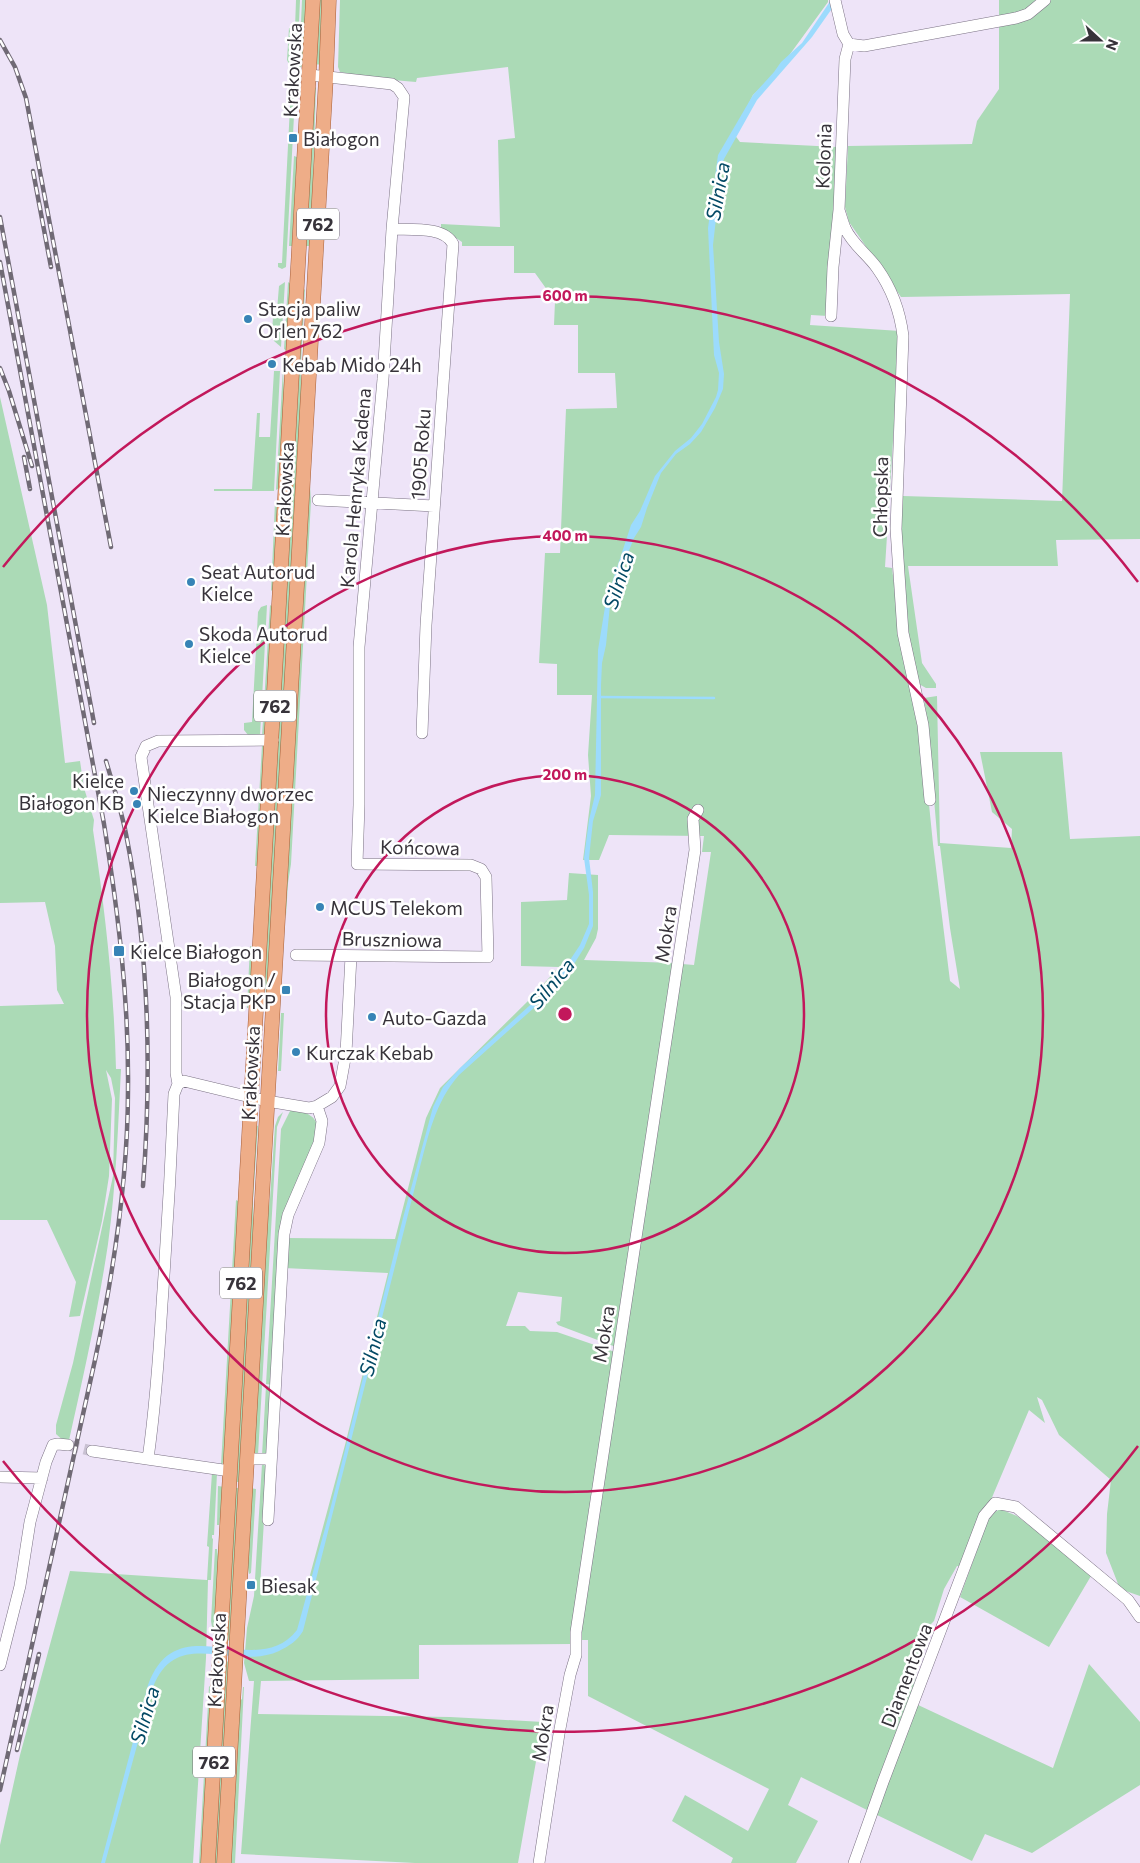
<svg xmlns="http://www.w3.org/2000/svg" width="1140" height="1863" viewBox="0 0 1140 1863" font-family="Commissioner,sans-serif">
<rect width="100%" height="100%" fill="#eee4f8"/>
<!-- green -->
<path fill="#abdab6" d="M296 0H300L297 69 290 66 287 60 289 28H295Z
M302 0H308L304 65 299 68Z
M319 0H324L320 63 318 65 316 63Z
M340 0H828V2L777 72 753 95 734 134 740 142 837 147 828 316 811 315 810 325 900 331 885 567 892 568 900 629 921 725 933 844 950 981 960 989 950 928 940 846H938L928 728 924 698 937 696 940 843 1011 848 1012 829 992 812 980 752H1062L1070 839 1140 836V1596L1120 1589 1106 1553 1107 1514 1111 1480 1059 1435 1042 1400 1037 1397 1045 1423 1029 1410 963 1566H957L944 1589 934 1621 925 1630 911 1700 869 1811 801 1777 788 1805 818 1821 796 1863H731L733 1858 672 1821 685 1795 748 1831 769 1789 588 1696V1640H578L682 964 694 965 711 852H702L704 836 609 835 599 860H583L591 796 588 755 592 695H557V664L539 663 545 553H560L566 409 617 408 615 373H578V325H554L555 301 535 273H514V246H462V242L441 228V224L500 227 498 140 515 138 508 67 417 78 416 82 346 76V73L340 72 338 67Z
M999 0H1140V539L1056 540 1058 566H908L922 663 936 684V688H926L917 683 908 632 899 546 903 496 1062 501 1070 294 901 297 849 222 845 207 848 146 972 144 977 121 999 89Z
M293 78H296L286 267 282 269 278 267V263H282L291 87H286V83L292 82Z
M316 87 311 246H305L315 88Z
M294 156 297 157 292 246H289Z
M285 282 281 347 274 341 272 333 273 317 277 310 279 286Z
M288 282 292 285 287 351 284 349Z
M304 289 305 290 301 363V399L266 1009 265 960Z
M283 368 284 393 279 488 276 490Z
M274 371H280L274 491H214V489H252L257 413H260L259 437H270Z
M0 397 47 605 65 763 80 761 84 788 94 820 93 830C105 910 114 988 116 1069H121C118 1128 116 1186 108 1244 98 1311 83 1378 68 1445L56 1434V1425L73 1363 113 1176 115 1098 111 1078 106 1070 112 1099 109 1176 102 1221 80 1316 69 1317 76 1282 47 1220H0V1006L64 1004 57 990 55 946 45 902 0 903Z
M313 428 309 470 311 501 291 864 288 883 286 916 284 908 285 877 311 430Z
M275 502 278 504 273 589 271 591Z
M267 605 260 736 248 735 244 730V723L252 722 258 612 261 607Z
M270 605 274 608 265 734 262 736Z
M262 745 265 746 259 866H255Z
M569 873 598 875V929L596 938 584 960 675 963 616 1347 558 1325 556 1322 560 1321 562 1297 518 1292 506 1326H525L530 1331 557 1332 615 1352 572 1644 419 1645V1679L261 1681 258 1714 450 1717 543 1722 518 1863H415L241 1854 254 1681H249L244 1663 247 1628 254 1596 262 1464 266 1466 267 1469 260 1588 306 1590 345 1445 388 1273 284 1268 286 1238 395 1239 426 1118 440 1088 528 1001 559 967 521 966V902L567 900Z
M250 946 255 948 248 1008H247Z
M281 1013H284L281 1071H278Z
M293 1110C308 1113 316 1115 319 1131L287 1210 273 1385 266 1384 281 1129 290 1111Z
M283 1112 277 1127 258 1455 254 1453 266 1228 270 1199 275 1126 278 1117Z
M256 1125 258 1126 253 1200 254 1243 240 1482H235Z
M236 1200 238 1201 239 1224 225 1461 221 1465Z
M266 1386 273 1387 270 1439 267 1441 266 1453 262 1455Z
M212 1473H217L214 1535H212V1538L213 1539 211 1580H208L206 1658 193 1863H0V1845L20 1755 70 1571 207 1580 209 1547 207 1546Z
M218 1486 225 1487 219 1525H217Z
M235 1488H240L231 1641 226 1640Z
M250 1488 256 1489 251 1573 249 1574 247 1561Z
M1000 1509 1017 1516 1091 1573V1576L1049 1647 960 1597 988 1520 995 1512Z
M215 1549H217L219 1564 214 1639 211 1621Z
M225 1661 230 1662 219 1863H213Z
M1089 1664 1140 1722V1785L1032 1853 985 1834 972 1861 875 1814 916 1704 1053 1768Z
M209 1686 213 1689 203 1863H199Z
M243 1687H244L235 1863H229L238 1702 242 1699Z"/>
<!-- water -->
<path fill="#9cdbfd" d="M831 0H838L812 37 757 100 724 159 722 166 713 245 719 342 724 374 723 389 715 408 701 432 690 444 676 454 661 473 647 508 641 527 634 538 626 558 610 605 606 645 602 663 601 685V795L593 821 589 858 593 892V926L584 948 569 972 555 989 459 1075C435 1102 428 1137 419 1171L303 1631C297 1641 289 1646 279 1651 234 1672 177 1625 153 1687L105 1863H101L148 1685C177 1604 256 1683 297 1630L329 1514 403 1218 433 1107 443 1087 460 1068 538 998 560 975 580 945 589 924V895L584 858 589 820 595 795 598 650 606 601 631 525 640 511 655 476 675 451 691 438 702 424 716 397 718 390 719 373 714 355 708 228 718 155 753 95 774 72 781 62 802 43Z"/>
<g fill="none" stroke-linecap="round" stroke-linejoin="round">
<!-- stream -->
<path stroke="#9cdbfd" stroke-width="2.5" d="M598 697 714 698"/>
<!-- minor-tunnel -->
<path stroke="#c9c1d2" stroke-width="11" stroke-dasharray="11 5.5" stroke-linecap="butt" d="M68 1445 92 1451"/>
<defs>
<path id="minor" d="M835 0 843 34 849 44
M849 44 864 46 1016 18 1028 14 1045 0
M839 210C841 216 843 223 845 228 852 244 867 254 877 268 892 289 900 311 903 336L896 529 903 633 923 725 930 800
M392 229C411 230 444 226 453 244L426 625 422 733
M831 316 833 267 839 210 845 59 849 44
M318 500 434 506
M296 955 488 957 486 877 481 869 471 865 357 864 359 805V647L383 379 392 229 404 97 398 88 392 84 310 75
M178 1084 184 1081 267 1101 309 1108 317 1106 332 1097 340 1086 346 1053 351 956
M92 1451 230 1471
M148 1459C155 1408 159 1356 162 1304 167 1234 171 1164 174 1094L178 1084 176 1073V997L141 757 146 746 158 741 273 740
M247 1459H271
M0 1477 42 1478
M268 1520 284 1234 288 1215 319 1143 322 1121 317 1106
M0 1665 20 1586 30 1522 46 1462 53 1445 58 1444 68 1445
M539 1863 559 1734 570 1675 576 1655V1632L695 850 693 819 698 810
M854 1863 883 1782 984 1516 995 1503 1016 1507 1128 1600 1140 1617"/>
<path id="major" d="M208 1863 313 0
M224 1863 326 78 329 0"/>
</defs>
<!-- minor casing -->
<use href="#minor" stroke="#7b7284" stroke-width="12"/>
<!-- major casing -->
<use href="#major" stroke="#a65f39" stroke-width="15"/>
<!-- minor -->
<use href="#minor" stroke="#fff" stroke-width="11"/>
<!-- major -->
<use href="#major" stroke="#eead88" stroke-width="14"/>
<defs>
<path id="rail" d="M0 40 15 67 26 98 111 547
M33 171 51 267
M0 217 94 723
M0 262 104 824C118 912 129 999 128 1089 128 1180 114 1270 95 1360L0 1790
M0 368 9 391 32 466
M24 457 30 489
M106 761C113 785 121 809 126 834 149 950 152 1069 143 1186
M17 1750 39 1654"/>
</defs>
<!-- rail casing -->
<use href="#rail" stroke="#706a75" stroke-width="4.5"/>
<!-- rail -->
<use href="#rail" stroke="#fff" stroke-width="2.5" stroke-dasharray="8" stroke-linecap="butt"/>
</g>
<!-- distance rings -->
<g fill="none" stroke="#c2185b" stroke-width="2.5">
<circle cx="565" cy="1014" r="239"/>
<circle cx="565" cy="1014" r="478"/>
<path d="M1138 1446A718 718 0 0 1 3 1461M3 567A718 718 0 0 1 1138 582"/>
</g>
<!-- markers -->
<g fill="#3784b6" stroke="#fff" stroke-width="2">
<rect x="288" y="133" width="10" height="10" rx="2.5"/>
<circle cx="248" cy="319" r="5"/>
<circle cx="272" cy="364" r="5"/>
<circle cx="191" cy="582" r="5"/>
<circle cx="189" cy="644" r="5"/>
<circle cx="134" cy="791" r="5"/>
<circle cx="137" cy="804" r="5"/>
<circle cx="320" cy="907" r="5"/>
<rect x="113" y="945" width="12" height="12" rx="2.5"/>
<rect x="281" y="985" width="10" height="10" rx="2.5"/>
<circle cx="372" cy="1017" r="5"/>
<circle cx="296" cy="1052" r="5"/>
<rect x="246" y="1580" width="10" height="10" rx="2.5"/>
</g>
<g text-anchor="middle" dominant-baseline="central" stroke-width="5" stroke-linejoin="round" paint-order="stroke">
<!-- shield labels -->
<g fill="#fff" stroke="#737075" stroke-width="1">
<rect x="297" y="208.5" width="42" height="31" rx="4"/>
<rect x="254" y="690.5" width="42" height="31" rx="4"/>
<rect x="220" y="1267.5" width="42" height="31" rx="4"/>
<rect x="193" y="1746.5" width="42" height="31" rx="4"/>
</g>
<g font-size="18" font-weight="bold" fill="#37333a">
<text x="318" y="224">762</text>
<text x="275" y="706">762</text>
<text x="241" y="1283">762</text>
<text x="214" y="1762">762</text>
</g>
<!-- street labels -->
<g font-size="19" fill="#37333a" stroke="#fff">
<text transform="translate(292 70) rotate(-87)">Krakowska</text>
<text transform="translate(823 156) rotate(-88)">Kolonia</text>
<text transform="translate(420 454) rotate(-86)">1905 Roku</text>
<text transform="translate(355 488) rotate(-85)">Karola Henryka Kadena</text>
<text transform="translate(284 489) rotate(-87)">Krakowska</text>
<text transform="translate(880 497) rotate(-89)">Chłopska</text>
<text transform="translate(420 847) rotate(1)">Końcowa</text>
<text transform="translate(665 934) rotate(-81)">Mokra</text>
<text transform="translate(392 939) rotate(1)">Bruszniowa</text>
<text transform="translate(250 1073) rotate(-87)">Krakowska</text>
<text transform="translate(603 1334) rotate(-81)">Mokra</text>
<text transform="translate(216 1660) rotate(-87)">Krakowska</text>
<text transform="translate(906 1675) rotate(-69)">Diamentowa</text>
<text transform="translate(542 1733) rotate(-81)">Mokra</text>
</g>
<!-- poi labels -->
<g font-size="19" fill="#37333a" stroke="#fff" text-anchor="start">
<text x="303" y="138">Białogon</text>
<text x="258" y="308">Stacja paliw<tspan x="258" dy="22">Orlen 762</tspan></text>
<text x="282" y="364">Kebab Mido 24h</text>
<text x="201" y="571">Seat Autorud<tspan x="201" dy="22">Kielce</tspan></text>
<text x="199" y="633">Skoda Autorud<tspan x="199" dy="22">Kielce</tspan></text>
<text x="124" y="780" text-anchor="end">Kielce<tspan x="124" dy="22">Białogon KB</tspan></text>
<text x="147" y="793">Nieczynny dworzec<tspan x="147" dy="22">Kielce Białogon</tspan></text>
<text x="330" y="907">MCUS Telekom</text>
<text x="130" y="951">Kielce Białogon</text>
<text x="276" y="979" text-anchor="end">Białogon /<tspan x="276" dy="22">Stacja PKP</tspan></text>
<text x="382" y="1017">Auto-Gazda</text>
<text x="306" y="1052">Kurczak Kebab</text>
<text x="261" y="1585">Biesak</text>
</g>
<!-- water labels -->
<g font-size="20" font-style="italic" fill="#034965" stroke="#fff">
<text transform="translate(717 191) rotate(-80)">Silnica</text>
<text transform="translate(618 580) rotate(-72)">Silnica</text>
<text transform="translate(551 983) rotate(-50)">Silnica</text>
<text transform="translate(372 1347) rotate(-76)">Silnica</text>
<text transform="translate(144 1715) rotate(-74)">Silnica</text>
</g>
</g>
<circle cx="565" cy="1014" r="8" fill="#c2185b" stroke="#fff" stroke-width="2.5"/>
<g font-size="15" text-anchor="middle" font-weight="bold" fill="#c2185b" stroke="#fff" stroke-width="5" stroke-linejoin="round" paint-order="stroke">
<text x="565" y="301">600 m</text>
<text x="565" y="541">400 m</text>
<text x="565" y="780">200 m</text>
</g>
<!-- north arrow -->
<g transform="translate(1100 40) rotate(111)" stroke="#ffffff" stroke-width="4" paint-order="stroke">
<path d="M0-4L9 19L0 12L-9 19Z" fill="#37333a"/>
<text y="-8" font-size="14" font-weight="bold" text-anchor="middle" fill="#37333a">N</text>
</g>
</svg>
